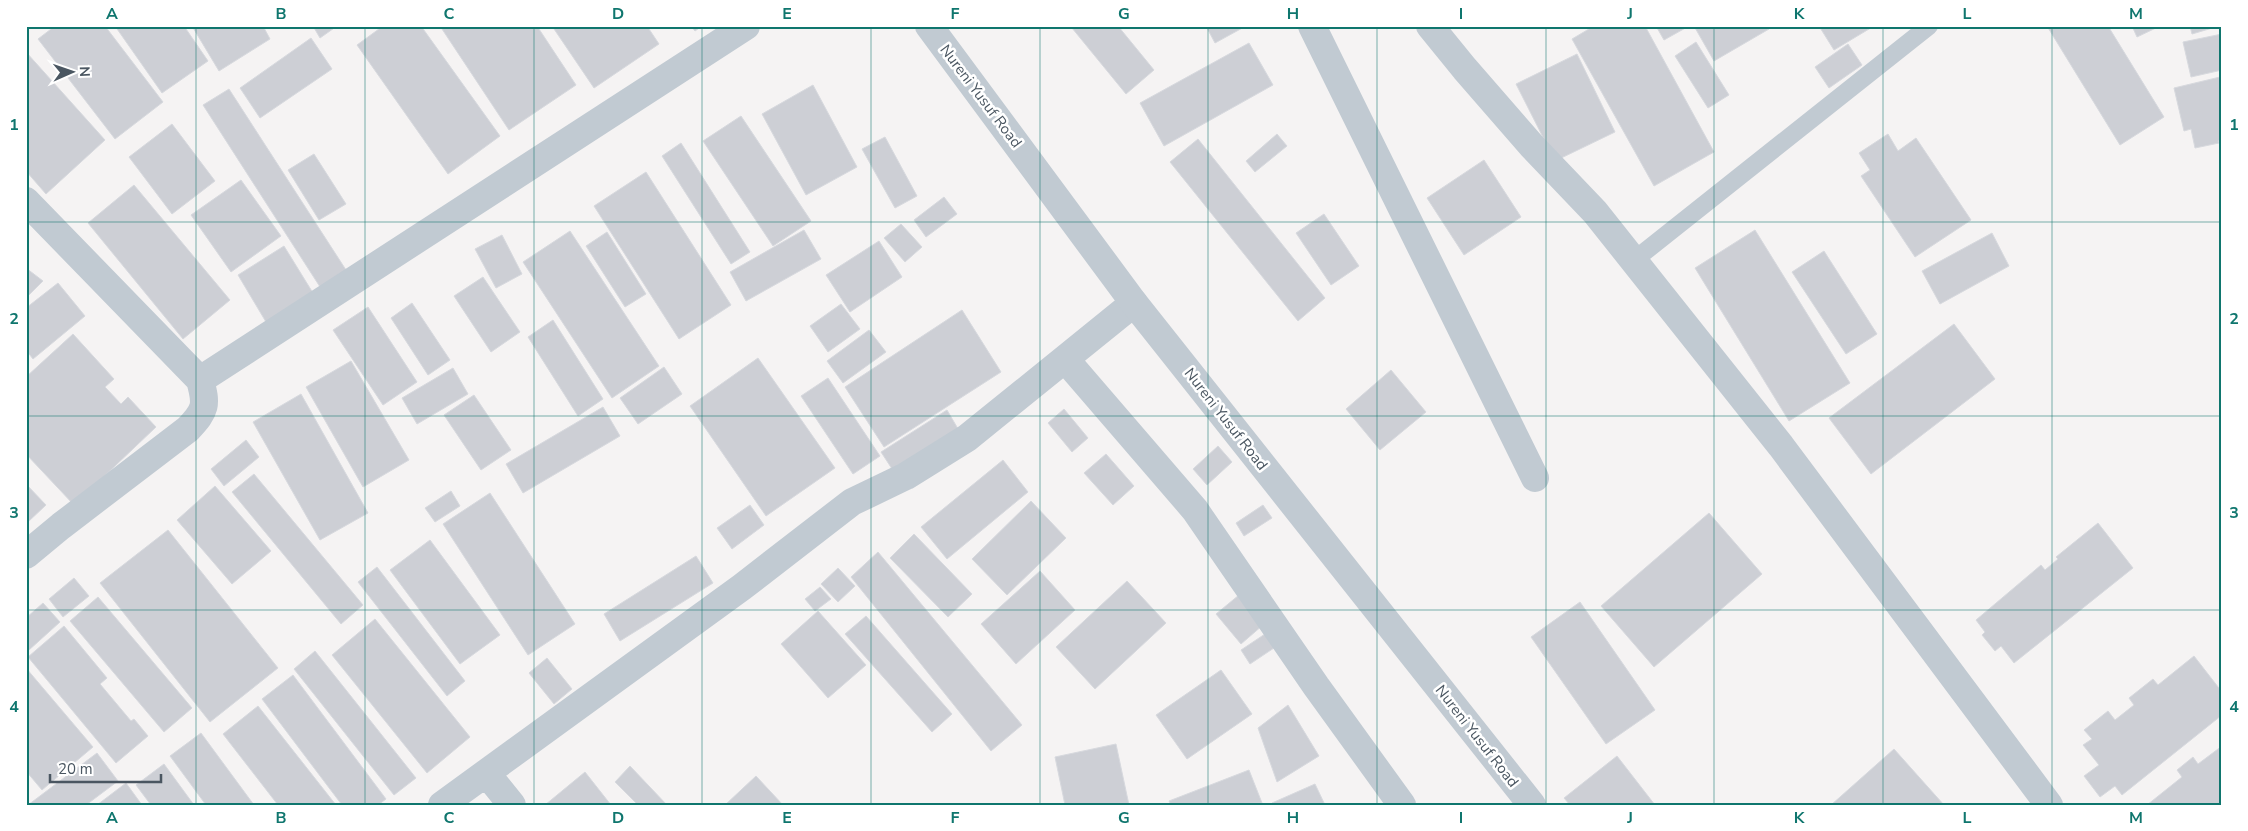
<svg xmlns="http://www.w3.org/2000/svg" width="2248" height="831" viewBox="0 0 2248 831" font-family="'Nunito Sans',sans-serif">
<rect width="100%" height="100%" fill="#f5f3f3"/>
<!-- building -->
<path fill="#cdcfd5" stroke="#d7d9de" d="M55 26H105L163 102 115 139 38 39Z
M115 26H184L208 61 162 93Z
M192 26H263L270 39 219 71Z
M313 26H337L320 38Z
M383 26H421L500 136 448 174 357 45Z
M440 26H537L576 85 509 130Z
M552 26H647L659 44 594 88Z
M691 26H702L695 31Z
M1074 26H1118L1154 70 1126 94 1072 28Z
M1206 26H1246L1215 43Z
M1594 26H1645L1714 152 1654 186 1572 39Z
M1656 26H1689L1664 40Z
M1694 26H1767L1769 29 1714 61Z
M1819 26H1874L1834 50Z
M2047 26H2108L2164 117 2120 145Z
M2132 26H2160L2137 37Z
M2190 26H2219L2192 34Z
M2222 34V70L2191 77 2183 42Z
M311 38 332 69 260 118 240 88Z
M1696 42 1729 95 1708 108 1675 56Z
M1249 43 1273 85 1164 146 1140 103Z
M1848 44 1862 65 1829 88 1815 67Z
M26 52 105 140 46 194 26 171Z
M1577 54 1615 132 1555 161 1516 84Z
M2220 77 2222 140 2218 141 2219 143 2195 148 2191 129 2184 131 2174 88Z
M813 85 857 167 806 195 762 114Z
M229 89 348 273 322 290 203 105Z
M741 116 811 221 773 246 703 141Z
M172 124 215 181 172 214 129 157Z
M1277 134 1287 146 1255 172 1246 161Z
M1888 134 1898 151 1916 138 1971 220 1915 257 1861 176 1870 170 1859 153Z
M885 137 917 196 895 208 862 149Z
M1198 139 1325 298 1298 321 1170 162Z
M681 143 750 252 731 264 662 156Z
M314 154 346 204 319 220 288 170Z
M1484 160 1521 217 1464 255 1427 198Z
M646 172 731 305 679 339 594 206Z
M241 180 281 236 231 272 191 215Z
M134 185 230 300 183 339 88 223Z
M944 197 957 214 926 237 914 220Z
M1324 214 1359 266 1331 285 1296 233Z
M901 224 922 247 905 262 884 238Z
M804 230 821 259 746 301 730 272Z
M1755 230 1850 383 1789 421 1695 268Z
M570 231 659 366 612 398 523 262Z
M607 232 646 294 625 307 586 246Z
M1992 233 2009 266 1940 304 1922 271Z
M502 235 522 274 496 288 475 249Z
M879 241 902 277 850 312 826 275Z
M284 246 313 293 266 322 238 275Z
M1824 251 1877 334 1846 354 1792 272Z
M26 268 43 281 26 298Z
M483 277 520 332 491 352 454 296Z
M58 283 85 316 33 359 26 350V308Z
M412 303 450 360 428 375 391 318Z
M841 304 860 329 828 352 810 326Z
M368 307 417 382 383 405 333 330Z
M962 310 1001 372 884 447 845 387Z
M553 320 603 399 578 416 528 337Z
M1954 324 1995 379 1871 474 1829 418Z
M869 330 886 352 843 383 827 361Z
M73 334 114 379 105 387 121 404 128 397 156 427 74 505 26 454V377Z
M758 358 835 468 766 516 690 406Z
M351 361 409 460 363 487 306 387Z
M664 367 682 394 638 424 620 398Z
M453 368 468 394 417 424 402 398Z
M1391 370 1426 412 1380 450 1346 409Z
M828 378 880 456 853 474 801 396Z
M301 394 368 513 320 540 253 422Z
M474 395 511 450 481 470 444 415Z
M603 407 620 436 523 493 506 464Z
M1064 409 1088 438 1072 452 1048 423Z
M947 410 961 434 896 475 881 452Z
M246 440 259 457 224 486 211 469Z
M1218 446 1232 462 1207 485 1193 469Z
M1106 454 1134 486 1113 505 1084 473Z
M1003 460 1028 492 947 559 921 527Z
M254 474 363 605 341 624 232 492Z
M26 484 46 505 28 522 26 521Z
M215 486 271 551 232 584 177 520Z
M451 491 460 506 435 522 425 508Z
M490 493 575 624 528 655 443 524Z
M1031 501 1066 538 1007 595 972 559Z
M750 505 764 525 732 549 717 528Z
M1263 505 1272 518 1244 536 1236 523Z
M1709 513 1762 574 1654 667 1601 606Z
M2098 523 2133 568 2014 663 2001 646 1995 651 1982 635 1985 632 1976 620 2041 565 2045 570 2058 559 2056 557Z
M168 530 278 668 210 722 100 583Z
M914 534 972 594 948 617 890 558Z
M430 540 500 635 460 664 390 570Z
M878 552 1022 725 991 751 851 577Z
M696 556 713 583 620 641 604 614Z
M377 567 465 681 447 696 358 582Z
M838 568 855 586 838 602 821 584Z
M1040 571 1075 610 1016 664 981 624Z
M74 578 89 596 63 617 49 599Z
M1127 581 1166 623 1095 689 1056 647Z
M820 587 831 599 815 611 805 599Z
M1239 595 1263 625 1241 644 1216 614Z
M98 597 192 708 164 732 70 621Z
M1580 602 1655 710 1606 744 1531 637Z
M43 603 60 622 29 650 26 647V618Z
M818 611 866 665 828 698 781 644Z
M866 616 952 714 932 732 845 634Z
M375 619 470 737 427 773 332 655Z
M64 626 107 678 100 684 131 721 134 719 148 736 116 763 28 657Z
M1268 632 1277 646 1250 664 1241 650Z
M315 651 416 778 394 795 294 669Z
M2194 656 2222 692V715L2122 795 2115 786 2100 797 2084 776 2099 765 2083 745 2092 739 2084 730 2108 711 2115 720 2134 705 2129 698 2153 679 2158 685Z
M547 658 572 689 554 704 529 673Z
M26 668 93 747 42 790 26 771Z
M1221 670 1252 714 1187 759 1156 715Z
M293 675 386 799 378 805H342L262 699Z
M1288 705 1319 756 1277 782 1258 728Z
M258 706 336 805H278L223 734Z
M201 733 254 805H206L170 756Z
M1116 744 1129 805H1065L1055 757Z
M2222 746V805H2147L2182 777 2177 770 2193 757 2198 764Z
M1894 749 1944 805H1831Z
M97 753 118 781 86 805H28Z
M1617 756 1655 805H1570L1564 798Z
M164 764 194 805H151L136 785Z
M630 766 667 805H638L615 782Z
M1249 770 1262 803 1171 805 1169 801Z
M585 772 611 805H545Z
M756 776 783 805H725Z
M126 783 142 805H97Z
M1315 784 1325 805H1272V803Z"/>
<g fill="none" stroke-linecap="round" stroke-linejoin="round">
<!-- service -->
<path stroke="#c1cad2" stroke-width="18" d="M1633 261 1929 26"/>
<!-- minor -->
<path stroke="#c1cad2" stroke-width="28" d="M1312 26 1535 478
M1430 26 1465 69 1532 146 1595 212 1781 446 2049 805
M26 201 200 380C207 405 206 410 188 429L61 526 26 555
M1065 359 1195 510 1316 686 1402 805
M200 380 746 26
M487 774 512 805
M442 805 742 587 852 502 906 476 967 438 1134 303"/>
<!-- tertiary -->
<path stroke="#c1cad2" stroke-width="28" d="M929 26 1134 303 1532 805"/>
</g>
<!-- grid -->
<path fill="none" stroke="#0f766e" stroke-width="1" stroke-opacity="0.55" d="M196 26V805M365 26V805M534 26V805M702 26V805M871 26V805M1040 26V805M1208 26V805M1377 26V805M1546 26V805M1714 26V805M1883 26V805M2052 26V805M26 222H2222M26 416H2222M26 610H2222"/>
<g text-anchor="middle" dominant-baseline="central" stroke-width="5" stroke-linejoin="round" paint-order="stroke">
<!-- street labels -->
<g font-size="15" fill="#4a5661" stroke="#fff">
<text transform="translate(981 96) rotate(53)">Nureni Yusuf Road</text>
<text transform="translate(1226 419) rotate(52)">Nureni Yusuf Road</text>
<text transform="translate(1477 736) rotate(52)">Nureni Yusuf Road</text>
</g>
</g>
<!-- border -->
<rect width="2248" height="831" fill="none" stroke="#ffffff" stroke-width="55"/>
<!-- north arrow -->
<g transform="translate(72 72) rotate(88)" stroke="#ffffff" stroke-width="4" paint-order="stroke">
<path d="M0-4L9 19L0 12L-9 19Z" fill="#4a5661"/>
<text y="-8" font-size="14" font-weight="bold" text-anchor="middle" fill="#4a5661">N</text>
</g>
<!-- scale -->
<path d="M50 774v8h111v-8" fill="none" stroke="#4a5661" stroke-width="2.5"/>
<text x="58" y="774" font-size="15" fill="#4a5661" stroke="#ffffff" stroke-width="4" paint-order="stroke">20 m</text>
<rect x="28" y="28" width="2192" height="776" fill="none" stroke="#0f766e" stroke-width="2"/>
<g font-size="16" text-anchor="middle" font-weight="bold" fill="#0f766e">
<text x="112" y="19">A</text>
<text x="281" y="19">B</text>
<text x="449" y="19">C</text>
<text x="618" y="19">D</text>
<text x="787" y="19">E</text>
<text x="955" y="19">F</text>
<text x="1124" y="19">G</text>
<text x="1293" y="19">H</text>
<text x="1461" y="19">I</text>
<text x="1630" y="19">J</text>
<text x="1799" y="19">K</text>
<text x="1967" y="19">L</text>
<text x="2136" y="19">M</text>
<text x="14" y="130">1</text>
<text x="2234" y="130">1</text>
<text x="14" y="324">2</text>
<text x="2234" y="324">2</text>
<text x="14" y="518">3</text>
<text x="2234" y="518">3</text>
<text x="14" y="712">4</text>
<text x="2234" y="712">4</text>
<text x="112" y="823">A</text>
<text x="281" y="823">B</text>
<text x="449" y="823">C</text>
<text x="618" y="823">D</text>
<text x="787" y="823">E</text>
<text x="955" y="823">F</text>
<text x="1124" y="823">G</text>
<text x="1293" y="823">H</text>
<text x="1461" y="823">I</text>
<text x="1630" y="823">J</text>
<text x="1799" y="823">K</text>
<text x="1967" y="823">L</text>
<text x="2136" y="823">M</text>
</g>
</svg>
